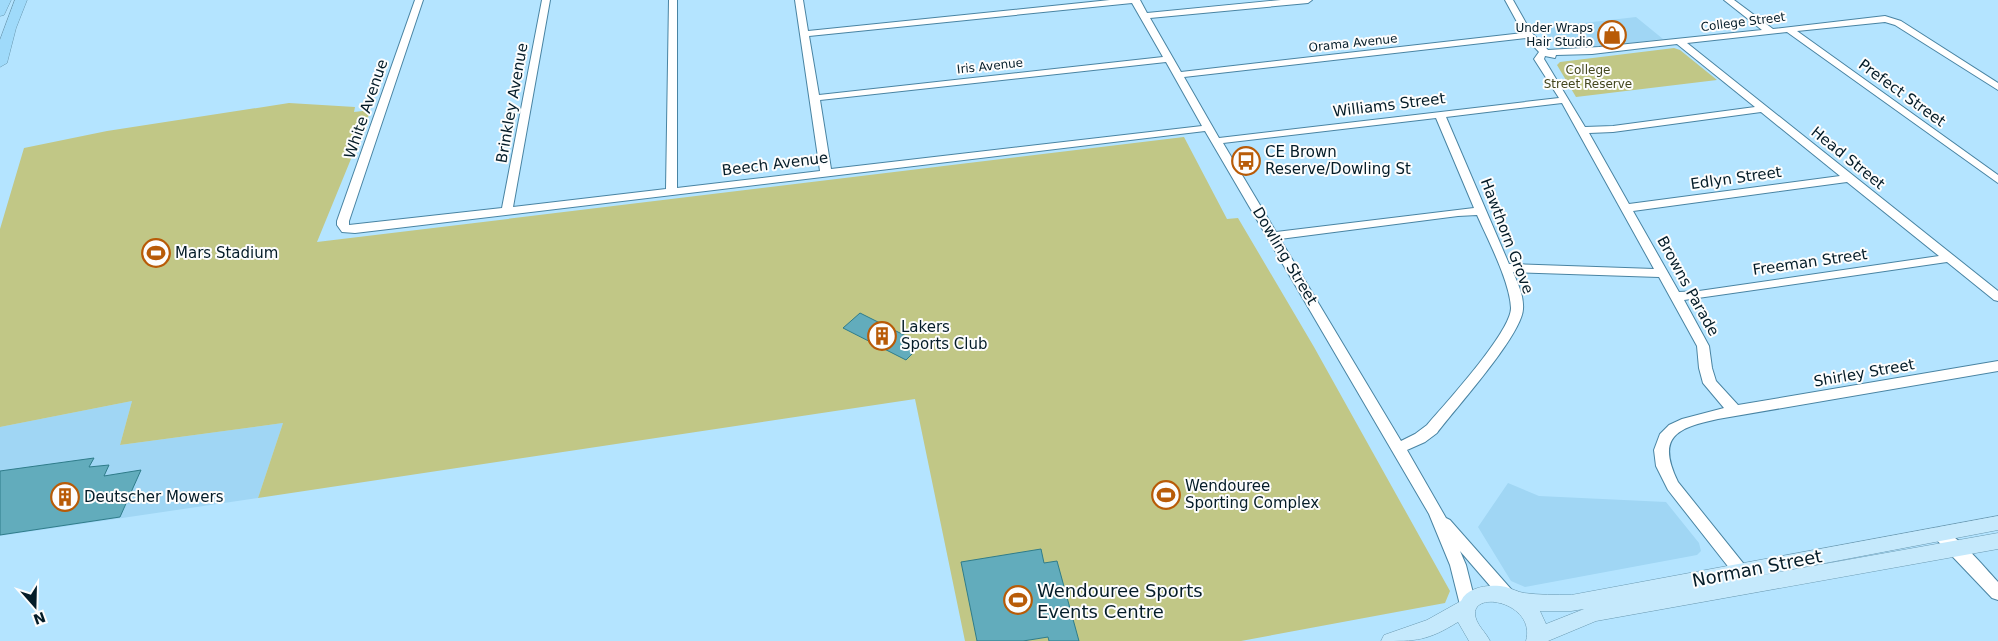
<svg xmlns="http://www.w3.org/2000/svg" width="1998" height="641" viewBox="0 0 1998 641" font-family="'DejaVu Sans',sans-serif">
<rect width="100%" height="100%" fill="#b4e4ff"/>
<!-- built -->
<path fill="#a0d6f4" d="M1636 17 1663 39 1564 51 1540 28Z
M132 401 120 445 283 423 258 498 0 536V427Z
M1508 483 1539 496 1666 502 1699 543 1701 551 1697 555 1525 587 1511 581 1478 527Z"/>
<!-- green -->
<path fill="#c1c786" d="M1674 48 1680 50 1717 80 1576 97 1557 65 1560 62Z
M289 103 355 107 354 112 371 110 317 242 1184 137 1227 219 1238 218 1314 347 1450 591 1445 603 1241 641H965L915 399 258 498 283 423 120 445 132 401 0 427V229L24 148 107 131Z"/>
<!-- building -->
<path fill="#62acbc" stroke="#2f7c8a" d="M860 313 922 344 906 360 843 328Z
M94 458 89 467 109 465 104 476 141 470 120 517 0 535V471Z
M1041 549 1044 563 1057 561 1079 641H1049L1048 637 1023 641H977L961 562Z"/>
<g fill="none" stroke-linecap="round" stroke-linejoin="round">
<defs>
<path id="minor" d="M415 0H423L349 221V225L502 208 542 0H550L513 207 666 189 669 0H677V188L820 171 795 0H803L808 31 1110 0H1140L1147 13 1281 0H1312L1308 3 1150 18 1181 72 1523 33 1505 0H1513L1531 32 1548 50 1599 47 1762 30 1724 0H1734L1773 29 1885 16 1901 21 1998 83V90L1895 25 1885 22 1797 31 1998 175V183L1787 32 1687 43 1998 291V301L1994 300 1947 262 1684 300 1709 346 1712 368 1716 381 1738 405 1998 361V371L1718 419C1676 428 1656 437 1678 482L1751 573 1754 578 1751 583 1746 585 1741 583 1668 490 1656 466 1654 450 1660 434 1669 425 1682 419 1724 408 1703 383 1699 368 1697 346 1659 277 1513 272C1518 284 1524 296 1523 309 1522 335 1455 409 1437 433L1425 442 1407 450 1446 518 1450 520 1518 597 1516 602 1510 604 1504 602 1460 551 1466 565 1476 605 1474 610 1468 612 1462 610 1460 605 1450 565 1429 514 1205 131 355 233 342 232 337 225V221ZM1132 3 1163 57 819 95 809 36ZM1526 38 1539 52 1534 59 1559 98 1219 138 1184 77ZM1677 44 1755 107 1613 126 1585 127 1544 59 1545 56 1555 58 1556 55 1592 54ZM1166 62 1202 126 831 169 820 100ZM1562 103 1654 269 1509 264 1446 117ZM1761 112 1840 176 1629 204 1589 133 1613 132ZM1436 118 1474 208 1276 232 1223 143ZM1847 182 1939 256 1699 291 1679 292 1633 211ZM1477 215C1488 240 1510 282 1511 308 1511 332 1445 404 1427 425L1415 434 1401 441 1280 239 1458 216Z
M1938 528C1959 535 1983 566 1998 582V600L1992 598 1931 534 1933 530Z"/>
<path id="major" d="M1998 516V530L1752 577 1998 533V549L1596 621 1548 641H1526C1536 604 1476 590 1475 613 1475 624 1486 632 1490 641H1469L1458 622C1427 641 1417 641 1381 641L1384 635 1427 620 1461 601C1468 586 1491 584 1506 587 1513 589 1518 592 1524 593 1540 595 1555 595 1571 595ZM1584 609 1546 624 1540 611H1571Z"/>
<path id="highway" d="M0 0H11L4 15 0 16Z
M15 0H27L16 28 7 63 0 67V40Z"/>
</defs>
<!-- minor casing -->
<use href="#minor" stroke="#4984a3" stroke-width="2"/>
<!-- major casing -->
<use href="#major" stroke="#6998b0" stroke-width="1"/>
<!-- highway casing -->
<use href="#highway" stroke="#6998b0" stroke-width="1"/>
<!-- minor -->
<use href="#minor" fill="#fff" fill-rule="evenodd"/>
<!-- major -->
<use href="#major" fill="#c5e9fc" fill-rule="evenodd"/>
<!-- highway -->
<use href="#highway" fill="#9fdafa" fill-rule="evenodd"/>
</g>
<!-- icons -->
<defs>
<symbol id="shop-ring" viewBox="-11 -11 22 22"><circle r="9.5" fill="#fdfdfd" stroke="#b85b07" stroke-width="1.5"/><path d="M-5-2.5h2.3a2.7 3.5 0 0 1 5.4 0H5L5.5 6h-11ZM-1.5-2.5h3a1.5 2.3 0 0 0-3 0Z" fill="#b85b07"/></symbol>
<symbol id="bus-ring" viewBox="-11 -11 22 22"><circle r="9.5" fill="#fdfdfd" stroke="#b85b07" stroke-width="1.5"/><path d="M-5-6H5V4H4V6H2V4H-2V6H-4V4H-5ZM-3.5-4V0h7V-4ZM-3.5 1.2v1.5H-2V1.2ZM2 1.2v1.5H3.5V1.2Z" fill="#b85b07"/></symbol>
<symbol id="stadium-ring" viewBox="-11 -11 22 22"><circle r="9.5" fill="#fdfdfd" stroke="#b85b07" stroke-width="1.5"/><path d="M0-5a6.5 5 0 1 0 0 10a6.5 5 0 1 0 0-10ZM-3.5-1.8h7v3.6h-7Z" fill="#b85b07"/></symbol>
<symbol id="building-ring" viewBox="-11 -11 22 22"><circle r="9.5" fill="#fdfdfd" stroke="#b85b07" stroke-width="1.5"/><path d="M-4-6H4V6H1V3H-1V6H-4ZM-2.5-4.3h1.7v1.8h-1.7ZM.8-4.3h1.7v1.8H.8ZM-2.5-1h1.7V.8h-1.7ZM.8-1h1.7V.8H.8Z" fill="#b85b07"/></symbol>
</defs>
<g fill-rule="evenodd">
<use href="#shop-ring" x="1596" y="19" width="32" height="32"/>
<use href="#bus-ring" x="1230" y="145" width="32" height="32"/>
<use href="#stadium-ring" x="140" y="237" width="32" height="32"/>
<use href="#building-ring" x="866" y="320" width="32" height="32"/>
<use href="#stadium-ring" x="1150" y="479" width="32" height="32"/>
<use href="#building-ring" x="49" y="481" width="32" height="32"/>
<use href="#stadium-ring" x="1002" y="584" width="32" height="32"/>
</g>
<g text-anchor="middle" dominant-baseline="central" stroke-width="4" stroke-linejoin="round" paint-order="stroke">
<!-- far-street labels -->
<g font-size="12" fill="#041c28" stroke="#fdfdfd">
<text transform="translate(1743 22) rotate(-7)">College Street</text>
<text transform="translate(1353 43) rotate(-6)">Orama Avenue</text>
<text transform="translate(990 66) rotate(-6)">Iris Avenue</text>
</g>
<!-- far-poi labels -->
<g font-size="12" fill="#041c28" stroke="#fdfdfd" text-anchor="end">
<text x="1593" y="28">Under Wraps<tspan x="1593" dy="14">Hair Studio</tspan></text>
</g>
<!-- far-park labels -->
<g font-size="12" fill="#43461d" stroke="#fdfdfd">
<text x="1588" y="70">College<tspan x="1588" dy="14">Street Reserve</tspan></text>
</g>
<!-- street labels -->
<g font-size="15" fill="#041c28" stroke="#fdfdfd">
<text transform="translate(1902 93) rotate(36)">Prefect Street</text>
<text transform="translate(512 103) rotate(-80)">Brinkley Avenue</text>
<text transform="translate(1389 105) rotate(-7)">Williams Street</text>
<text transform="translate(366 109) rotate(-71)">White Avenue</text>
<text transform="translate(1848 158) rotate(39)">Head Street</text>
<text transform="translate(775 164) rotate(-7)">Beech Avenue</text>
<text transform="translate(1736 178) rotate(-8)">Edlyn Street</text>
<text transform="translate(1507 236) rotate(69)">Hawthorn Grove</text>
<text transform="translate(1285 256) rotate(59)">Dowling Street</text>
<text transform="translate(1810 262) rotate(-8)">Freeman Street</text>
<text transform="translate(1688 286) rotate(61)">Browns Parade</text>
<text transform="translate(1864 373) rotate(-10)">Shirley Street</text>
</g>
<!-- poi labels -->
<g font-size="15" fill="#041c28" stroke="#fdfdfd" text-anchor="start">
<text x="1265" y="152">CE Brown<tspan x="1265" dy="17">Reserve/Dowling St</tspan></text>
<text x="175" y="253">Mars Stadium</text>
<text x="901" y="327">Lakers<tspan x="901" dy="17">Sports Club</tspan></text>
<text x="1185" y="486">Wendouree<tspan x="1185" dy="17">Sporting Complex</tspan></text>
<text x="84" y="497">Deutscher Mowers</text>
</g>
<!-- near-street labels -->
<g font-size="18" fill="#041c28" stroke="#fdfdfd">
<text transform="translate(1757 568) rotate(-11)">Norman Street</text>
</g>
<!-- near-poi labels -->
<g font-size="18" fill="#041c28" stroke="#fdfdfd" text-anchor="start">
<text x="1037" y="590">Wendouree Sports<tspan x="1037" dy="21">Events Centre</tspan></text>
</g>
</g>
<!-- north arrow -->
<g transform="translate(35 606) rotate(160)" stroke="#fdfdfd" stroke-width="4" paint-order="stroke">
<path d="M0-4L9 19L0 12L-9 19Z" fill="#041c28"/>
<text y="-8" font-size="14" font-weight="bold" text-anchor="middle" fill="#041c28">N</text>
</g>
</svg>
